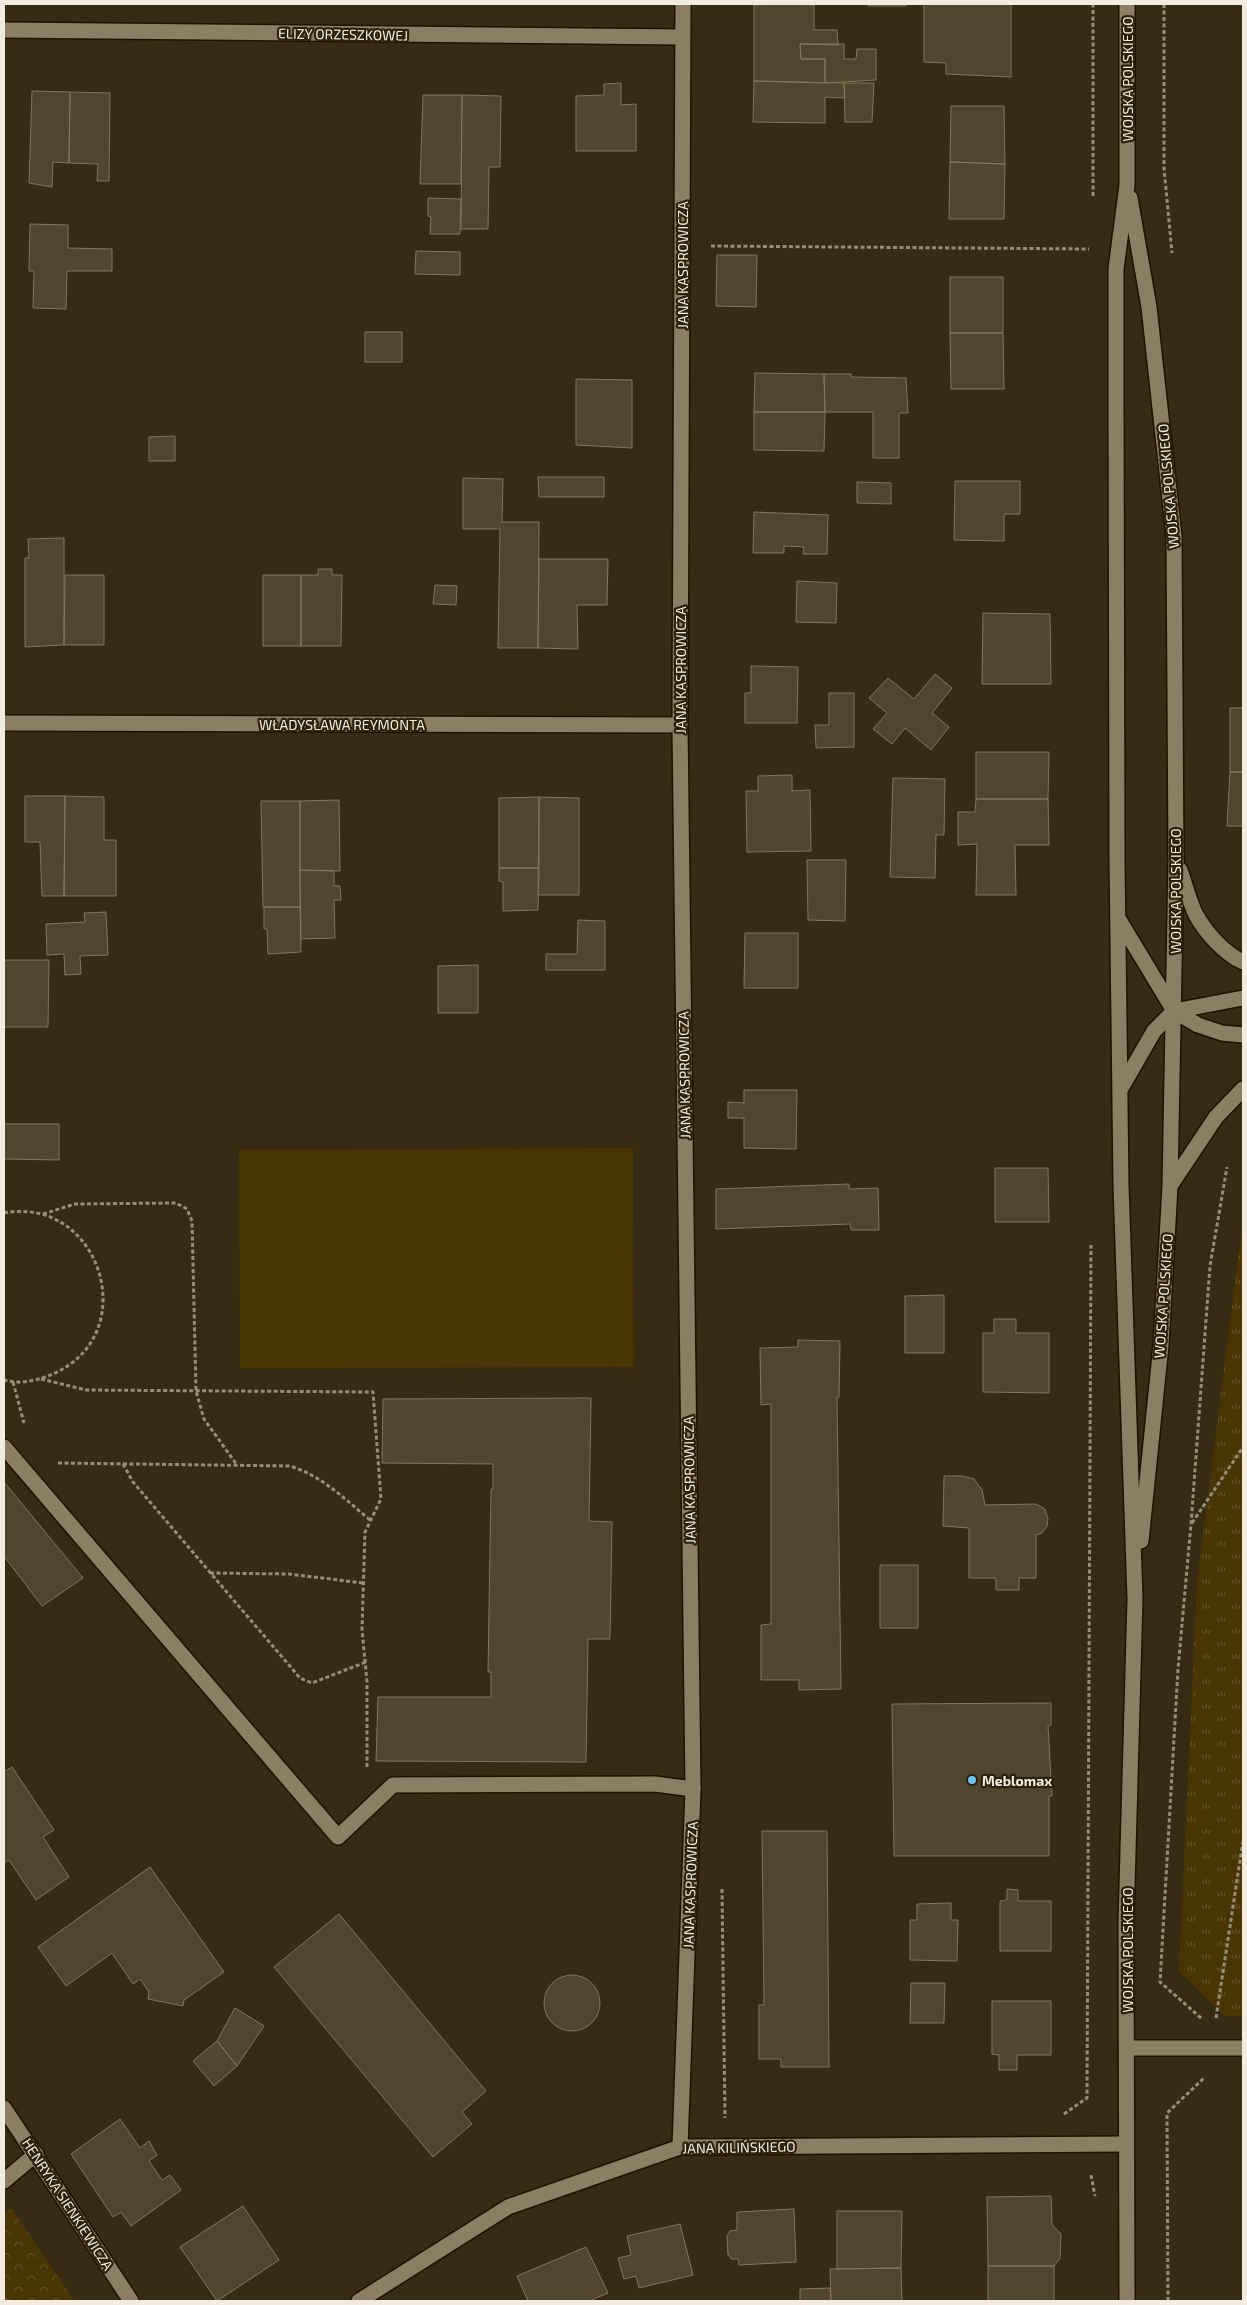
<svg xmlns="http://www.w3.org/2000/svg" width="1247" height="2305" viewBox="0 0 1247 2305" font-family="'Exo 2',sans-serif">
<defs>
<pattern id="grass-tufts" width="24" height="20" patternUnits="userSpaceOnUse" patternTransform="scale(1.25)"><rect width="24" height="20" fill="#493503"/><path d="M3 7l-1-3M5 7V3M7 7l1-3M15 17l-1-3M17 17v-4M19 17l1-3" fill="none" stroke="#645227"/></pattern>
<pattern id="park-crowns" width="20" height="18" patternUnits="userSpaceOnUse" patternTransform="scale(1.25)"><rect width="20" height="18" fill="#493503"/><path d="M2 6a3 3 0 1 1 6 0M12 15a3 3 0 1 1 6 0" fill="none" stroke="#645227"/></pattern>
</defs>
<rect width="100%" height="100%" fill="#372b14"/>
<!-- grass -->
<path fill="url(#grass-tufts)" d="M1243 1219V2016H1224L1179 1971 1197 1583Z"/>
<!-- park -->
<path fill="url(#park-crowns)" d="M11 2208 75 2301H4V2215Z"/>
<!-- pitch -->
<path fill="#493503" d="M633 1148 634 1367 240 1368 239 1150Z"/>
<!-- building -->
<path fill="#51452d" stroke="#83765c" d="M785 4 814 5V30H837L838 45 800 44 801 59H825V83L754 81V5Z
M868 4H906V6H868Z
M924 4H1011V77L946 74V63L924 62Z
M800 44H844V59H856L857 49H876V80L825 83V59H801Z
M754 81 844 83 845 98 825 97V123L753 122Z
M621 83V105L636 104V151H576V96L604 95V84Z
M844 83H874L872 122H845Z
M32 91 70 92 69 163 53 162 52 187 29 183Z
M70 92 110 93 109 181H97L98 164 69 163Z
M423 95H462L461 184H420Z
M462 95 501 96 500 167H489L488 229H461Z
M951 106H1004L1005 164 950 162Z
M950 162 1005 164 1004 219H949Z
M428 198 461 199 460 234H430L431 217 428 216Z
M30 224 68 225V248L112 249V271H67L66 309 33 308 34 271H29Z
M416 251 460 252V275L415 274Z
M717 255H757L756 307 716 306Z
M950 277H1003V333H950Z
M365 332H402V362H365Z
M950 333H1003L1004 389H951Z
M755 373 824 374 825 412H754Z
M824 374H851V377L906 378 908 413H899V458H873V412H825Z
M576 379 632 380V448L576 445Z
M754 412H825L824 451 754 450Z
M175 436V461H149V437Z
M538 477H604V497H539Z
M463 478 503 479 502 522H539L538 648H498L500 529H463Z
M955 481H1020V514H1004V541L954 540Z
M857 482 891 483V504L857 503Z
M754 512 828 515 827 554H803L804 547 784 546V553H753Z
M64 538V645L25 647V558H29L28 539Z
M539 559H608L607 605H577L578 649 538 648Z
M318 569H332V575H342L341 646H301V575H318Z
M65 575H104V645H64Z
M263 575H301V646H263Z
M797 581 837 583 836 623 796 622Z
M435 585 457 586 456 605 433 604Z
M983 613 1050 614 1051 684H982Z
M751 666 798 667 797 723H745V693H751Z
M935 674 952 688 932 713 949 727 931 750 905 728 892 744 873 729 887 713 869 698 888 678 914 699Z
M829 693H854V747L816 748 815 725H829Z
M1230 708H1243V772H1230Z
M976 752H1049L1048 799H976Z
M1230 772H1243V826H1227Z
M792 775V791L810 790 811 851 747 852 746 791H758V776Z
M893 778 945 779 944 835H936L935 878 890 877Z
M25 796H65L64 896H42L40 842H25Z
M65 796 104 797V840H116V896H64Z
M539 797V868H499V798Z
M539 797 579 798V895H538Z
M976 799H1048L1049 845H1015L1016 895H976L977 844 958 845V812H975Z
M339 800 340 871 300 870V801Z
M261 801H300V907H263Z
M807 860H846L845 921 808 920Z
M499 868H539L538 910 503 911V882L499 881Z
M300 870 334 871V886H340L341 900H334L335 938 301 939Z
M264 907H300L301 952 268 954 267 929H264Z
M106 912 108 955 80 956 81 974 65 975 64 954 47 955 46 924 85 922 84 913Z
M578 920 605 921V970H546V954H577Z
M745 933H798V988H744Z
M4 960H49L48 1027H4Z
M478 965V1013H438V966Z
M744 1090H797L796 1149 744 1148V1118H728V1102L744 1103Z
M4 1124H59V1160L4 1159Z
M995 1168H1048L1049 1222H995Z
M849 1184V1189L878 1188 879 1230H851L850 1224 716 1229V1189Z
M944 1295V1353H905V1296Z
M994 1319H1016V1333H1049V1393L983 1392V1333H994Z
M798 1340 840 1341 839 1397H837L841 1689 799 1690V1680H761V1625L771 1624V1404L761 1405 760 1348 798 1347Z
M591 1398 589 1521 612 1522 610 1639H588L586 1762 376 1761 378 1697H491V1672H488L491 1489H493V1464L382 1463 383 1399Z
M944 1476H962L974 1479 982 1490 985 1505 1036 1504 1045 1509 1048 1519 1047 1526 1042 1533 1036 1535V1578H1019V1590H996V1578H969V1528L943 1526Z
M4 1482 83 1578 42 1606 4 1556Z
M880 1565H918V1628H880Z
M1051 1703V1725L1048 1726 1052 1796H1049V1856H894L892 1704Z
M12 1767 54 1830 43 1837 69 1877 36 1900 9 1860 4 1863V1772Z
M762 1831H827L829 2067H781V2059H759V2005H764Z
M150 1867 224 1972 184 2000 183 2006 148 1999 149 1992 140 1979 133 1984 112 1953 66 1986 38 1947Z
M1007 1889 1018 1890V1901H1051V1951H1000V1901L1007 1900Z
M951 1903V1920H958L957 1961 910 1960V1920H917V1904Z
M339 1914 486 2091 462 2112 472 2124 433 2157 274 1967Z
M544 2003a28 28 0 1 1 56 0a28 28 0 1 1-56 0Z
M911 1983H945L944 2023H910Z
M992 2001H1051V2055H1017V2070H999V2055L992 2054Z
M235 2008 264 2026 237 2066 217 2041Z
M217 2041 237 2066 214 2086 193 2061Z
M120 2119 140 2148 149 2141 157 2155 149 2161 162 2180 170 2175 181 2190 131 2226 121 2212 113 2217 71 2154Z
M1051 2196 1052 2225 1061 2234 1060 2258 1054 2266H988L987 2197Z
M243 2206 279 2260 217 2301 180 2247Z
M794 2209 796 2262 739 2265 738 2259H732L728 2255 727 2236 730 2231 737 2230V2212Z
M837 2211H902L901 2268 837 2269Z
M680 2224 693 2275 639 2288 636 2276 624 2279 618 2258 631 2255 627 2236Z
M586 2247 608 2293 589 2301H528L517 2276Z
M988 2266H1054V2301H988Z
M901 2268 902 2301H831L830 2269Z
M830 2288 831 2301H800V2289Z"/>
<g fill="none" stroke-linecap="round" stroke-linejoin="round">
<defs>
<path id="lane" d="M4 1447 338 1837 393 1785 655 1784 693 1789
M4 2181 36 2154"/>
<path id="street" d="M4 30 683 37
M4 723 680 725
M1127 2048H1243
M4 2108 131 2301
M680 2147 693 1789 680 725 683 4
M359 2301 508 2207 680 2147 1126 2144"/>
<path id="secondary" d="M1130 198 1149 307 1174 536 1176 860 1170 1186 1161 1345 1141 1541
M1180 870C1185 884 1189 901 1196 915 1206 933 1225 954 1243 962
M1118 918 1174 1011 1198 1025 1222 1033 1243 1035
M1120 1090 1154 1031 1174 1011 1243 998
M1170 1186 1216 1117 1243 1089
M1127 2301 1126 1923 1135 1599 1121 1185 1117 859 1116 396V269L1127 185V4"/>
</defs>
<!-- lane casing -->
<use href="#lane" stroke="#1e1300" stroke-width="18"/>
<!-- street casing -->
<use href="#street" stroke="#1e1300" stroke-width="18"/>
<!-- secondary casing -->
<use href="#secondary" stroke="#1e1300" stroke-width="18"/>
<!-- path -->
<path stroke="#968d7a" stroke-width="3" stroke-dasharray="4 2.5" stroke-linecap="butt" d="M1164 4V168L1172 253
M1093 196V4
M711 246 1089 249
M4 1213C99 1195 144 1332 55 1373 39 1380 21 1385 4 1380
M43 1214 75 1204 176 1203 187 1209 192 1221 196 1391 204 1419 237 1465
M41 1379 86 1390 373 1392 381 1499 365 1532 362 1629 367 1682V1769
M13 1382 24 1423
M58 1463 289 1466C320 1474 346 1500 370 1520
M123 1464 133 1482 300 1678 312 1683 366 1662
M1192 1523 1243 1447
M210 1573 289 1574 363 1583
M722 1889 725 2118
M1201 2018 1160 1982 1178 1669 1191 1524 1210 1266 1227 1167
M1216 2018 1243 1841
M1064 2114 1087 2098 1091 1245
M1091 2175 1095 2196
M1168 2301 1167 2113 1204 2078"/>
<!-- lane -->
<use href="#lane" stroke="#8b7e64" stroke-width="15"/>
<!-- street -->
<use href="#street" stroke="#8b7e64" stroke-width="15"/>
<!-- secondary -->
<use href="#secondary" stroke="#8b7e64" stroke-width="15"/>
</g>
<!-- markers -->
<circle fill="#6bc3f2" stroke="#2c210a" stroke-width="2" cx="972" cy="1780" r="5"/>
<g text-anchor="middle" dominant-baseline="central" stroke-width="4.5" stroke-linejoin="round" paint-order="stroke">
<!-- street labels -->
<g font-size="14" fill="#f3ebdd" stroke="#2c210a">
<text transform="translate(343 34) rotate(1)">ELIZY ORZESZKOWEJ</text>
<text transform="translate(1127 79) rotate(-90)">WOJSKA POLSKIEGO</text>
<text transform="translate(682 265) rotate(-90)">JANA KASPROWICZA</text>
<text transform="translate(1168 486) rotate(-95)">WOJSKA POLSKIEGO</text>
<text transform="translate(680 670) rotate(-90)">JANA KASPROWICZA</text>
<text x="342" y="724">WŁADYSŁAWA REYMONTA</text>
<text transform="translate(1175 891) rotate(-90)">WOJSKA POLSKIEGO</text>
<text transform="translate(684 1075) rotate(-91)">JANA KASPROWICZA</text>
<text transform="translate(1163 1296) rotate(-86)">WOJSKA POLSKIEGO</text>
<text transform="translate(689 1480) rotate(-91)">JANA KASPROWICZA</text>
<text transform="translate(690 1885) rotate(-88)">JANA KASPROWICZA</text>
<text transform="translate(1127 1950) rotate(-90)">WOJSKA POLSKIEGO</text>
<text transform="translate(739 2147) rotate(-1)">JANA KILIŃSKIEGO</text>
<text transform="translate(68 2204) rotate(57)">HENRYKA SIENKIEWICZA</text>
</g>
<!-- poi labels -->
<g font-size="14" font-weight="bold" fill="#f3ebdd" stroke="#2c210a" text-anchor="start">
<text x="982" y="1780">Meblomax</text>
</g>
</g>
<!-- border -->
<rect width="1247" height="2305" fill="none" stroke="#f3ebdd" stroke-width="10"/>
</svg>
